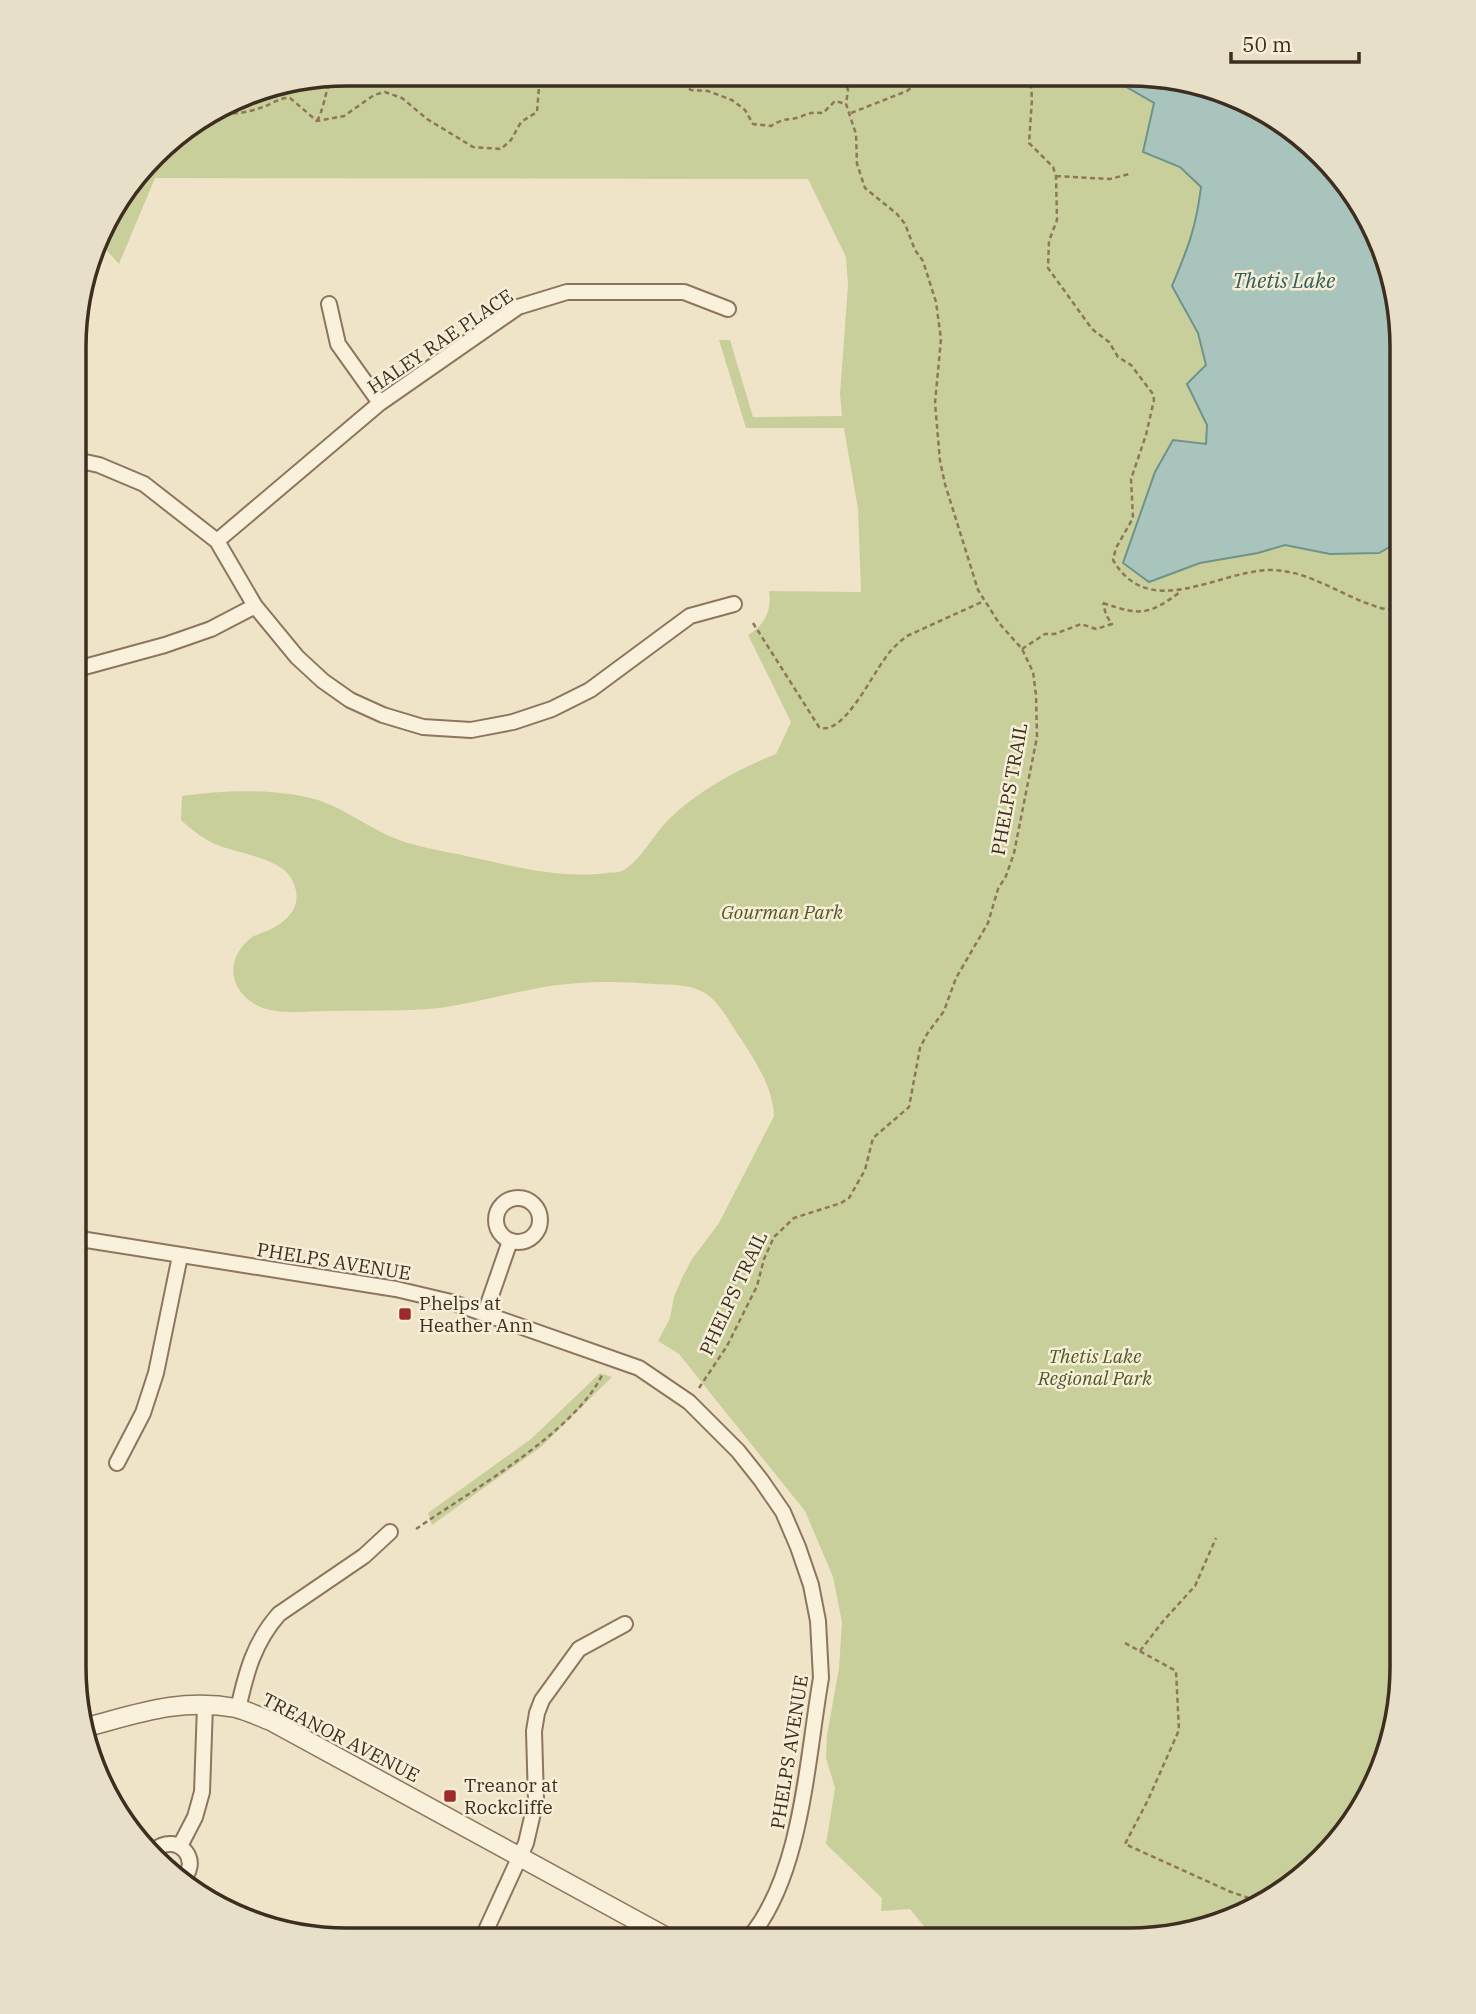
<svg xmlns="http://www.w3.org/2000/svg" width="1476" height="2014" viewBox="0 0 1476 2014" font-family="'IBM Plex Serif',serif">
<rect width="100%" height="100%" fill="#f0e4c8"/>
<!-- green -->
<path fill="#c9cf9b" d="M347 74 1165 76 1234 94 1295 130 1375 226 1402 346V1686L1388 1756 1356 1819 1309 1873 1250 1913 1130 1940H935L910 1909 881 1911 882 1898 826 1844 835 1788 826 1758 827 1735 839 1668 842 1622 833 1577 805 1511 679 1354 658 1341 670 1318 674 1297 682 1278 692 1259 719 1223 774 1116C773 1088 756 1062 741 1039 730 1024 719 999 701 991 687 984 670 985 654 984 618 981 580 981 544 987 509 993 475 1003 440 1008 403 1012 366 1010 329 1011 307 1011 277 1016 256 1005 228 989 225 958 252 937 258 934 266 932 271 929 293 918 304 901 291 878 280 858 236 853 215 844 202 838 192 830 181 820L182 796C225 790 276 788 318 800 343 808 365 825 389 836 414 847 440 850 466 856 513 866 558 879 607 873 611 872 618 873 622 871 638 864 655 833 668 820 699 790 736 770 776 754L791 722 748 635C765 625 772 610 769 591L861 592 858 509 844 428H746L719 340H730L753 417 842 416 840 394 848 285 846 257 808 179 155 178 119 264 99 242 110 210 167 141 258 88Z
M600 1373 612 1377 541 1447 432 1525 428 1513 531 1439Z"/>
<!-- water -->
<path fill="#a9c4bc" stroke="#6f938a" stroke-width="2" d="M1100 76H1165L1234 94 1295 130 1375 226 1402 346V540L1379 553 1330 554 1285 545 1258 553 1200 563 1149 582 1123 563 1155 472 1173 440 1206 444 1207 425 1187 384 1206 365 1198 333 1172 286C1188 248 1196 228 1201 187L1180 167 1143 152 1154 103 1109 77Z"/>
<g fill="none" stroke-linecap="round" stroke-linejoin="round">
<defs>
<path id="minor" d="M329 304 338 344 380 403
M76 460 99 465 144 484 217 541 255 606 297 657 323 681 350 700 383 715 423 727 471 730 513 722 552 709 590 690 690 616 734 604
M217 541 380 403 518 307 567 292H684L728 309
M77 669 165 645 211 629 255 606
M496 1220a22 22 0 1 1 44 0a22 22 0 1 1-44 0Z
M74 1238 396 1289 451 1302 639 1368 689 1402 738 1451 761 1480 783 1512 798 1547 811 1585 818 1621 821 1678C807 1758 802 1877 748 1939
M485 1313 510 1241
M117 1463 143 1413 156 1373 180 1256
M238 1709C246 1673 254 1642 279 1614L364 1556 390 1532
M180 1846 195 1817 202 1792 205 1705
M153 1851C179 1829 205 1864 179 1882
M482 1939 526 1843 536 1800 534 1731 537 1713 542 1700 579 1649 625 1624"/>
<path id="tertiary" d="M87 1727C140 1713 180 1698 236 1708 248 1711 260 1717 271 1721L670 1939"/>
</defs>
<!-- minor casing -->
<use href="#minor" stroke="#8d765c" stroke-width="18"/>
<!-- tertiary casing -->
<use href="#tertiary" stroke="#8d765c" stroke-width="21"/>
<!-- path -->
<path stroke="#8d765c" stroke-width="2.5" stroke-dasharray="5 3.5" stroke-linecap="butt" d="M668 74 691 90 708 91 732 100 745 110 753 124 771 126C785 117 787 121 800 117 809 113 813 112 823 113L835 101 846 104
M1030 75 1032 99 1029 143 1053 167 1056 176 1057 220 1049 241 1048 268 1092 329 1109 342 1118 357 1131 365 1153 394 1154 400 1146 435 1131 479 1133 518 1116 548 1113 560C1149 622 1217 571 1270 570 1305 570 1335 591 1366 603 1373 605 1380 609 1387 609 1392 610 1397 607 1402 606
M216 112C231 116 249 112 263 107 272 104 280 97 290 98L317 121 344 116 374 95 385 92 402 98 427 119 473 147 501 149 511 140 521 122 537 112 540 74
M851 113 907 91 912 87 920 75
M317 121C325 106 325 91 332 76
M1056 176 1110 179 1129 174
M1103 603C1141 616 1149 615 1180 592
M753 623 819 727C842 738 872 675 884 660 890 650 898 643 907 636L984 601
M1022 649 1045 634H1055L1081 624 1096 629 1112 624 1106 615 1103 603
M699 1388 727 1346 757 1286 764 1259 774 1237 794 1218 841 1203 849 1198 865 1170 873 1138 909 1107 920 1048 927 1034 944 1011 956 978 988 923 998 889 1006 876 1014 853 1037 737 1036 695 1033 672 1022 649 999 623 978 590 945 484 940 461 935 403 941 339 936 302 923 261 915 250 905 224 897 214 865 188 857 164 856 134 846 104 848 90 844 75
M416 1529C469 1492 577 1431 603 1373
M1125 1643 1176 1671 1179 1730 1148 1800 1125 1844 1231 1892 1264 1903
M1140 1651 1164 1620 1195 1586 1216 1538"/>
<!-- minor -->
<use href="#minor" stroke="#faf1dc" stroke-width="14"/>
<!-- tertiary -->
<use href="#tertiary" stroke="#faf1dc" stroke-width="18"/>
</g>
<!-- markers -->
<g fill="#9e2a2b" stroke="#f7eed8" stroke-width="2.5">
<rect x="398" y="1307" width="14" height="14" rx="3.5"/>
<rect x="443" y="1789" width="14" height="14" rx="3.5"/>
</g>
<g text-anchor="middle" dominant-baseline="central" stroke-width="5" stroke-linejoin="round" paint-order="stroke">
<!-- street labels -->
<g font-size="19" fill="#3d2e20" stroke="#f7eed8">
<text transform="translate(440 341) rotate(-34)">HALEY RAE PLACE</text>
<text transform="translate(1009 789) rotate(-80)">PHELPS TRAIL</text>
<text transform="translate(334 1261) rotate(9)">PHELPS AVENUE</text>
<text transform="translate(733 1293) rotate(-65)">PHELPS TRAIL</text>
<text transform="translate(341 1737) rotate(27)">TREANOR AVENUE</text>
<text transform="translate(789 1752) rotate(-81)">PHELPS AVENUE</text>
</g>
<!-- park labels -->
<g font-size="19" font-style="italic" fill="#4d5a26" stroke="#f7eed8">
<text x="782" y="912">Gourman Park</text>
<text x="1095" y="1356">Thetis Lake<tspan x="1095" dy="22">Regional Park</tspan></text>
</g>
<!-- poi labels -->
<g font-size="19" fill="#3d2e20" stroke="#f7eed8" text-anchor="start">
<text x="419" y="1303">Phelps at<tspan x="419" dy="22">Heather Ann</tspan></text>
<text x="464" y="1785">Treanor at<tspan x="464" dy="22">Rockcliffe</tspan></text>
</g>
<!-- water labels -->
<g font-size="21" font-style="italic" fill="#2f5d5a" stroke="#f7eed8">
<text x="1284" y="280">Thetis Lake</text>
</g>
</g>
<!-- crop -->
<path d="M0 0H1476V2014H0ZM347 86H1129A261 261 0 0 1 1390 347V1667A261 261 0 0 1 1129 1928H347A261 261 0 0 1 86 1667V347A261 261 0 0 1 347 86Z" fill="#e8dfc9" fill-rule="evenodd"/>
<path fill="none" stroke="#3d2e20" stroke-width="3.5" d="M347 86H1129A261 261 0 0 1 1390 347V1667A261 261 0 0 1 1129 1928H347A261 261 0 0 1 86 1667V347A261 261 0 0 1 347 86Z"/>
<!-- scale -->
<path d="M1231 52v10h128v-10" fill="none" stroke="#3d2e20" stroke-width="3.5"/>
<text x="1242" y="52" font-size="21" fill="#3d2e20" stroke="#f7eed8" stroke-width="5" paint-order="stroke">50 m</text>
</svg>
